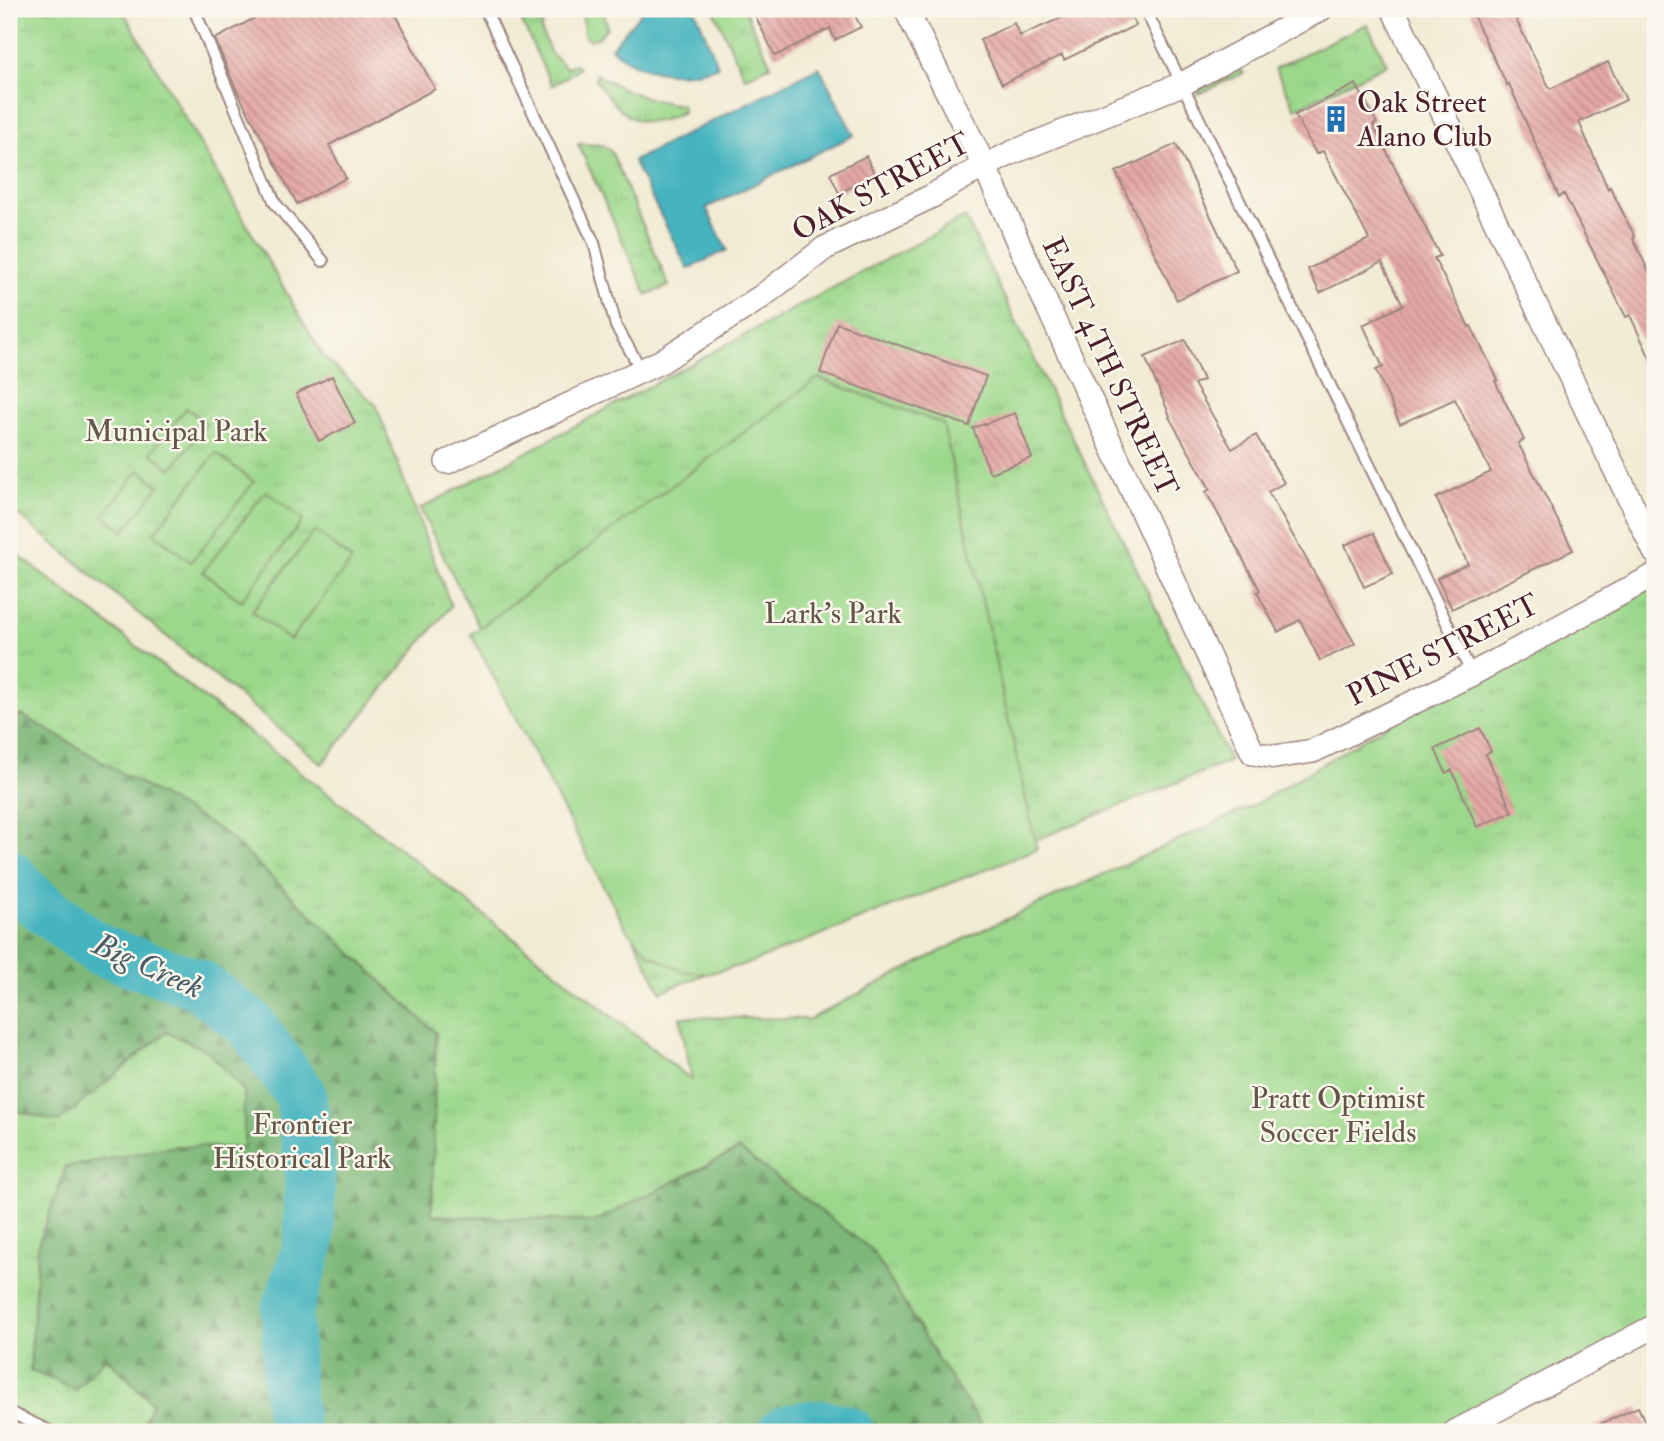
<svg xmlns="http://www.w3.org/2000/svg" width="1664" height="1441" viewBox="0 0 1664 1441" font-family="'IM FELL Double Pica',serif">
<defs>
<pattern id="grass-tufts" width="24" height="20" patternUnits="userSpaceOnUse" patternTransform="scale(1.75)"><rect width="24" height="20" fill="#9cd88c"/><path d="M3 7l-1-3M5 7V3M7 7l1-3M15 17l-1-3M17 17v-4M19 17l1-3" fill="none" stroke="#88b979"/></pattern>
<pattern id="forest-firs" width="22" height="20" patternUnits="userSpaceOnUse" patternTransform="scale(1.75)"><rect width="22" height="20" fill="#7db878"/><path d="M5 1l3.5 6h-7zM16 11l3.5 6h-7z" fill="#689563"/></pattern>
<pattern id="building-back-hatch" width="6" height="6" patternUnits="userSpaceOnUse" patternTransform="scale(1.75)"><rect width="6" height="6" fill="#e5a9a6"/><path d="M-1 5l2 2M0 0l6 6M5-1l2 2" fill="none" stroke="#bc8987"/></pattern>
</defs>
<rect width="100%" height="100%" fill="#fbf7ec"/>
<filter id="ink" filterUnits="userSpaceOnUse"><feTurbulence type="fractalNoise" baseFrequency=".0143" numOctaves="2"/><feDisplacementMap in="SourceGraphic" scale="14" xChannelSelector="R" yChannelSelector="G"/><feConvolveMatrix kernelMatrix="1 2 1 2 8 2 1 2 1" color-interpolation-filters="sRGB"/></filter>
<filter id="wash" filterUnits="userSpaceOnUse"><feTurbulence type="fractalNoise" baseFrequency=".00686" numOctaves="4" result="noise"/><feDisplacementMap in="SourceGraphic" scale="28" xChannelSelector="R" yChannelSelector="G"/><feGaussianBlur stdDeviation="1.57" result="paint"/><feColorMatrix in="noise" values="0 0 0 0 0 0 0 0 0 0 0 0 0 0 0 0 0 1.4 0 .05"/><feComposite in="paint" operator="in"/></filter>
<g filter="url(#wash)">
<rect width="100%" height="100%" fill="#f2ebd4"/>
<!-- grass -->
<path fill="url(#grass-tufts)" stroke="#737c5c" stroke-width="2" d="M9 9H122L323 356 376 405 451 606 322 764 9 507Z
M516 9H548L541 30 550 52 566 68 575 64 579 68 552 86Z
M575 9H599L605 17 607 27 598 38 589 40 584 34 583 19Z
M717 9H744L771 65 745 78 715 13Z
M1367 24 1387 64 1295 109 1275 68Z
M1236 67 1244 73 1198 94 1200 84Z
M596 74C624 91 649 101 682 105L683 112C637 136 621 114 595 79Z
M578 144 602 145 611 151 669 286 647 295Z
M965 217 1230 761 661 992 420 509Z
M9 548 412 858 692 1080 680 1017 810 1019 974 934 1252 806 1472 674 1655 575V1326L1455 1432H9Z"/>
<!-- forest -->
<path fill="url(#forest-firs)" stroke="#646c52" stroke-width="2" d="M9 714 24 716 225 833 436 1033 432 1215 594 1222 739 1149 872 1250 939 1361 986 1432H245L239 1429 237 1432H141L152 1403 106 1357 75 1390 30 1370 38 1245 66 1167 176 1146 244 1148V1091L208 1051 166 1032 59 1122 9 1109Z"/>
<!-- pitch -->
<path fill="#9cd88c" stroke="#737c5c" stroke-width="2" d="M818 378 943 424 1037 849 750 963 707 974 682 971 649 954 626 929 471 634Z
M186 408 207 424 171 469 151 453Z
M216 453 254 482 191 562 154 533Z
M139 470 159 486 124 531 104 515Z
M266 491 303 520 241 601 203 572Z
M315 531 352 560 290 640 252 611Z"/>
<!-- water -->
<path fill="#45b4bf" stroke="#486a75" stroke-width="2" d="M644 9H695L718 66C683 80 638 74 611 48Z
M819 67 854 135 706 208 727 250 688 269 633 161Z"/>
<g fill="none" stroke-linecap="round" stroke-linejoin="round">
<!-- river -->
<path stroke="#45b4bf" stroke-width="51" d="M9 874 29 897 99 950 198 984 250 1024 301 1095 310 1169 309 1244 287 1311 288 1386 294 1432
M783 1432C806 1423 826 1423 849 1432"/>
</g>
<g id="blocks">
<!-- building -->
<path fill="url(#building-back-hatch)" d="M272 9H392L435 89 329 145 346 178 297 204 236 89 215 39Z
M752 9H870L855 16 861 27 835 40 830 28 775 56Z
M1081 9H1127L1136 25 1064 60 1062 55 1002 84 980 40 1014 23 1020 36Z
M1470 9H1511L1550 89 1608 62 1626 100 1579 122 1608 189 1610 187 1635 237 1633 239 1655 284V369L1630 315 1626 317 1564 194 1559 197 1509 84 1507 85Z
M1356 84 1377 123 1373 125 1440 256 1434 258 1469 327 1471 326 1498 380 1495 381 1524 440 1518 443 1573 550 1452 609 1437 578 1468 564 1436 498 1491 472 1455 399 1400 424 1376 370 1383 367 1363 325 1403 305 1382 262 1320 293 1308 269 1369 239 1323 151 1316 154 1295 115Z
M1176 144 1237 271 1177 300 1116 172Z
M866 156 875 175 839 193 830 174Z
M837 323 986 376 969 426 820 373Z
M1185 340 1203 380 1194 384 1232 449 1256 435 1284 483 1268 492 1355 644 1320 661 1300 620 1278 632 1257 592 1260 590 1206 492 1210 489 1169 417 1170 416 1145 357Z
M332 376 355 423 319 441 296 394Z
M1015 413 1032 458 990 473 973 428Z
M1374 533 1393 574 1364 587 1345 545Z
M1480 728 1491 751 1486 754 1512 812 1477 827 1452 770 1446 773 1435 749Z
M1638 1407 1650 1432H1582Z"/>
</g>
</g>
<g filter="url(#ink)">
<use href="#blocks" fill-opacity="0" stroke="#9e8580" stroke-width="2"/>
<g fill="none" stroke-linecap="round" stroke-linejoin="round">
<defs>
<path id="lane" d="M194 9 275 203 323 261
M485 9 594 243 616 326 642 371
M1145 9 1472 674
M1649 9 1655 21
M9 1412 52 1432"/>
<path id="street" d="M906 9C943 86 985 161 1017 240L1253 753 1275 757 1313 751 1472 674 1655 575
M1393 9 1655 552
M447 462 662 361 761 297 825 248 932 196 964 177 1011 153 1182 84 1321 9
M1455 1432 1655 1326"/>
</defs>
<!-- lane casing -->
<use href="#lane" stroke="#9e8580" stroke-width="14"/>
<!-- street casing -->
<use href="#street" stroke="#9e8580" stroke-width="26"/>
<!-- lane -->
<use href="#lane" stroke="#fff" stroke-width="10"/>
<!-- street -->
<use href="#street" stroke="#fff" stroke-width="23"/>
</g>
</g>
<!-- icons -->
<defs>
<symbol id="building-bare" viewBox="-9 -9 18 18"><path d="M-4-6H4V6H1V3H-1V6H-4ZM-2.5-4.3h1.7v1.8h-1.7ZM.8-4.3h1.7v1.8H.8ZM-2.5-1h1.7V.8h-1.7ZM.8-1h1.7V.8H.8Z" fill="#1f6fb2" stroke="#fbf7ec" stroke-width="2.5" paint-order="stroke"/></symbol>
</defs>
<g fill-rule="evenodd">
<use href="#building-bare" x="1317" y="100" width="38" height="38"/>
</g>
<g text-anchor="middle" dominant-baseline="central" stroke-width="5" stroke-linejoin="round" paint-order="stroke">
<!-- poi labels -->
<g font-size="30" fill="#4a1f2b" stroke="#fbf7ec" text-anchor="start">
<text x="1357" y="102">Oak Street<tspan x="1357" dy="34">Alano Club</tspan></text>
</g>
<!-- street labels -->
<g font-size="30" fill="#4a1f2b" stroke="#fbf7ec">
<text transform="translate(881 187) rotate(-28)">OAK STREET</text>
<text transform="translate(1110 367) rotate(65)">EAST 4TH STREET</text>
<text transform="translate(1443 650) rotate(-27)">PINE STREET</text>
</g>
<!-- park labels -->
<g font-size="30" fill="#635648" stroke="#fbf7ec">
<text x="176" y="431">Municipal Park</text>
<text x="833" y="613">Lark's Park</text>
<text x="1338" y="1098">Pratt Optimist<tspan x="1338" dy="34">Soccer Fields</tspan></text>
<text x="302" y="1124">Frontier<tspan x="302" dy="34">Historical Park</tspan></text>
</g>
<!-- water labels -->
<g font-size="32" font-style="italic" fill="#485b66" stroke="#fbf7ec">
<text transform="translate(148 966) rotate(24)">Big Creek</text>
</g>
</g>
<!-- margin -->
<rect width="1664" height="1441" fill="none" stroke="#fbf7ec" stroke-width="35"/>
</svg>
